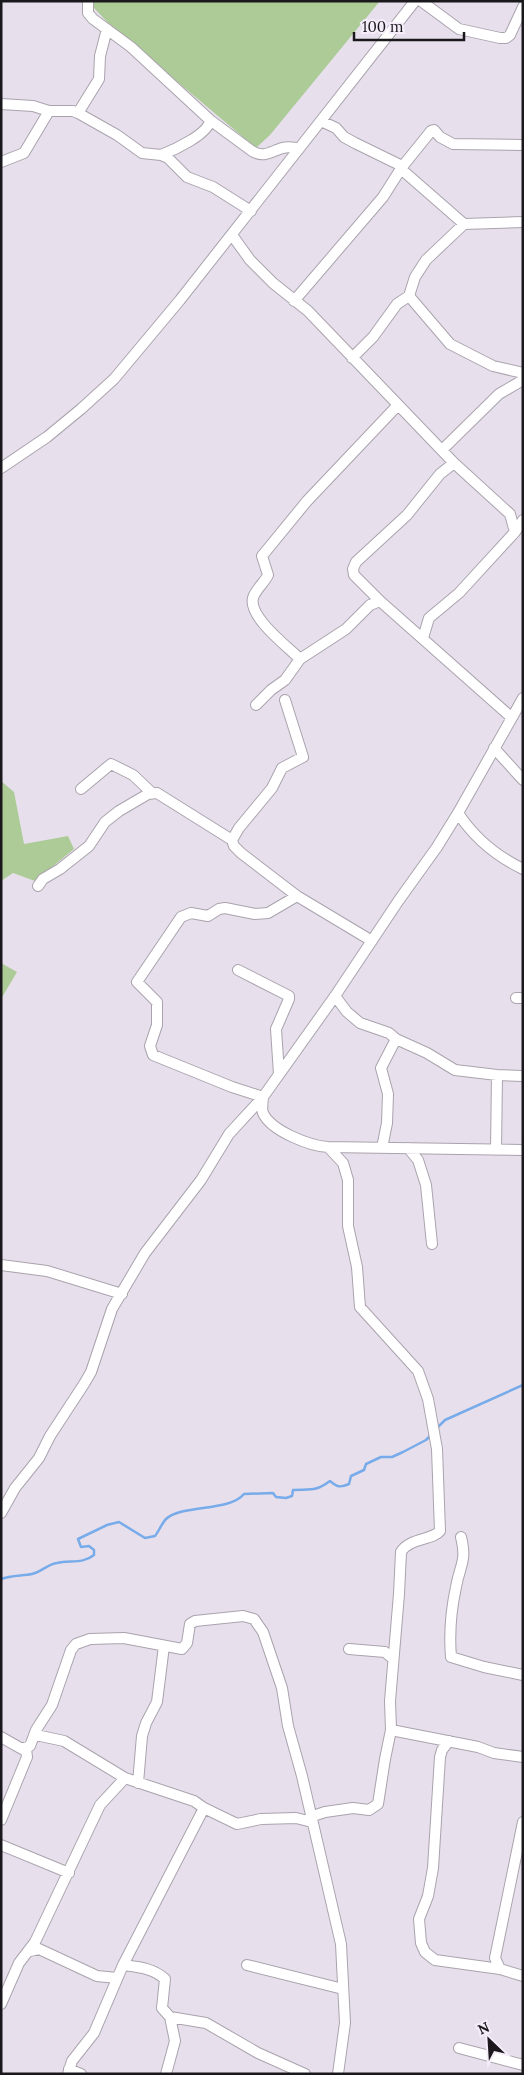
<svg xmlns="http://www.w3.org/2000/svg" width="524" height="2075" viewBox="0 0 524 2075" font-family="Lora,serif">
<rect width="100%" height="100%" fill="#e7e0ec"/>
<!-- green -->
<path fill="#accb97" d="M95 1H380L270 135 256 148 111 26 94 8 92 5Z
M1 781 14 792 24 844 68 836 74 849 35 881 13 873 1 881Z
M1 963 17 972 1 999Z"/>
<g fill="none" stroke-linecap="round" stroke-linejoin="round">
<!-- stream -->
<path stroke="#78abe9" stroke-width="2.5" d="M436 1429 445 1420 523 1385
M1 1579C11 1575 22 1576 32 1574 41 1572 48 1564 57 1563 70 1560 83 1564 94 1555V1550L89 1546 81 1547 78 1539 107 1525 119 1522 145 1538 155 1536C159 1531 162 1523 166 1519 183 1504 229 1512 244 1494L273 1493 276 1497 286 1498 292 1496 293 1490C311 1489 315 1492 330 1481 337 1487 340 1488 349 1484L351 1476 364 1470 366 1464 381 1457H392L403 1452 426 1440 431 1435"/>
<defs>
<path id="minor" d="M88 1V13L93 19 131 47 210 120 252 151C270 162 277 141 299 149
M421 1 459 29 500 38H506L510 35 523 7
M1 104 33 106 49 111H73L78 113 117 135 142 153 161 155 168 158 187 177 213 187 251 211
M78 113 99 79 100 56 107 29
M321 121 336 128 344 137 355 143 400 165 402 167
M161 155C174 150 209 134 210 120
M1 162 24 153 49 111
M401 169 464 224
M232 235 250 260 273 283 308 311 454 463 510 514 515 532
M409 296 415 277 426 260 464 224 523 222
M294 301 383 197 402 167 431 131 434 130 440 137 453 144 523 145
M352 358 373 337 397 304 409 296 450 344 493 366 523 373
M442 450 499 394 523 380
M454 463 440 474 407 515 356 562 353 569 354 575 380 601 511 717
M1 468 47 437 81 409 114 379 180 300 415 1
M423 638 429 618 459 593 515 532 523 520
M300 659C288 647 248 617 253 598 255 590 265 582 268 575L262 556 307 501 398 405
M256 705 271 690 285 680 300 659 346 629 370 605 380 601
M494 748 523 780
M81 789 111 764 133 775 152 793
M458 813C475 839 496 856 523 869
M232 840 239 828 272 788 282 768 303 757 285 700
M38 886 43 879 60 869 89 846 105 822 119 811 148 794 157 793 232 840 234 846 241 853 297 896 372 941
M297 896 268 913 255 914 225 908 219 909 208 916 191 913 181 917 137 982 157 1002V1025L150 1046 153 1055 232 1087 263 1097C263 1102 261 1108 263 1113 271 1131 310 1146 328 1147L523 1150
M238 970 289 996V999L276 1029 279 1074
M335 996 347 1012 360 1023 389 1033 396 1039 427 1053 455 1070 497 1075 523 1076
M516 998H523
M328 1147 343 1163 348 1180V1226L357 1267 360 1307 418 1371 428 1399 437 1449 440 1531C433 1540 409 1538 401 1552L399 1594 390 1701 391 1730 478 1747 494 1753 523 1757
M382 1148 387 1123 388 1094 381 1068 396 1039
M408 1148 418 1160 426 1185 432 1244
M496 1150 497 1075
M1 1265 47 1271 122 1294
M1 1513 15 1488 39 1458 50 1436 84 1384 91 1372 112 1309 145 1253 201 1180 229 1134 263 1097 335 996 399 900 437 847 458 813 523 698
M461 1537C467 1562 460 1564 456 1587 451 1610 449 1633 451 1657L484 1667 523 1675
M349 1649 385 1652 392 1658
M36 1735 64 1741 125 1778 194 1801 204 1808 237 1824 261 1819 296 1818 312 1822
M1 1737 22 1749 30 1746 36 1730 52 1705 71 1650 76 1644 90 1639 124 1638 182 1649 187 1643 190 1624 195 1621 243 1616 254 1619 263 1632 282 1688 288 1726 302 1776 341 1944 345 2023 338 2074
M449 1741 442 1750 440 1757 433 1868 428 1896 419 1919 421 1943 425 1952 435 1960 500 1969 523 1976
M138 1783 142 1736 146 1723 157 1702 164 1646
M310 1817 325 1812 353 1808 369 1810 378 1804 385 1759 391 1730
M1 1820 27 1757 26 1749
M1 1845 69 1873
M30 1951 39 1949 97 1976 117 1978
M123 1965C138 1967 153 1968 165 1979L162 2008 170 2017 206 2023 258 2053 305 2074
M247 1965 343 1989
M500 1969 495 1958 523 1822
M1 2004 19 1963 35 1942 100 1805 125 1778
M459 2048 523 2065
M69 2069 81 2074
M68 2074 72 2061 94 2033 123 1965 204 1808
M166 2074 175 2041 170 2017"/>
</defs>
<!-- minor casing -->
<use href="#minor" stroke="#aaa3ae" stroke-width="12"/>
<!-- minor -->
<use href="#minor" stroke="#fff" stroke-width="10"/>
</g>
<!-- border -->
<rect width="524" height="2075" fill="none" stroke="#1a181c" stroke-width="5"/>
<!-- north arrow -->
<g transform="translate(489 2040) rotate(335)" stroke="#f5edf9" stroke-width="4" paint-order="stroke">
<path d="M0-4L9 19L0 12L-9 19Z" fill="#1a181c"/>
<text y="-8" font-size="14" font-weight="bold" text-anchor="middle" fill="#1a181c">N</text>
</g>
<!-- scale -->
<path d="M354 32v8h110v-8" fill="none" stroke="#1a181c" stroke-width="2.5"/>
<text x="362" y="32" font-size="15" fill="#1a181c" stroke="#f5edf9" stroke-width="4" paint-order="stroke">100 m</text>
</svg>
